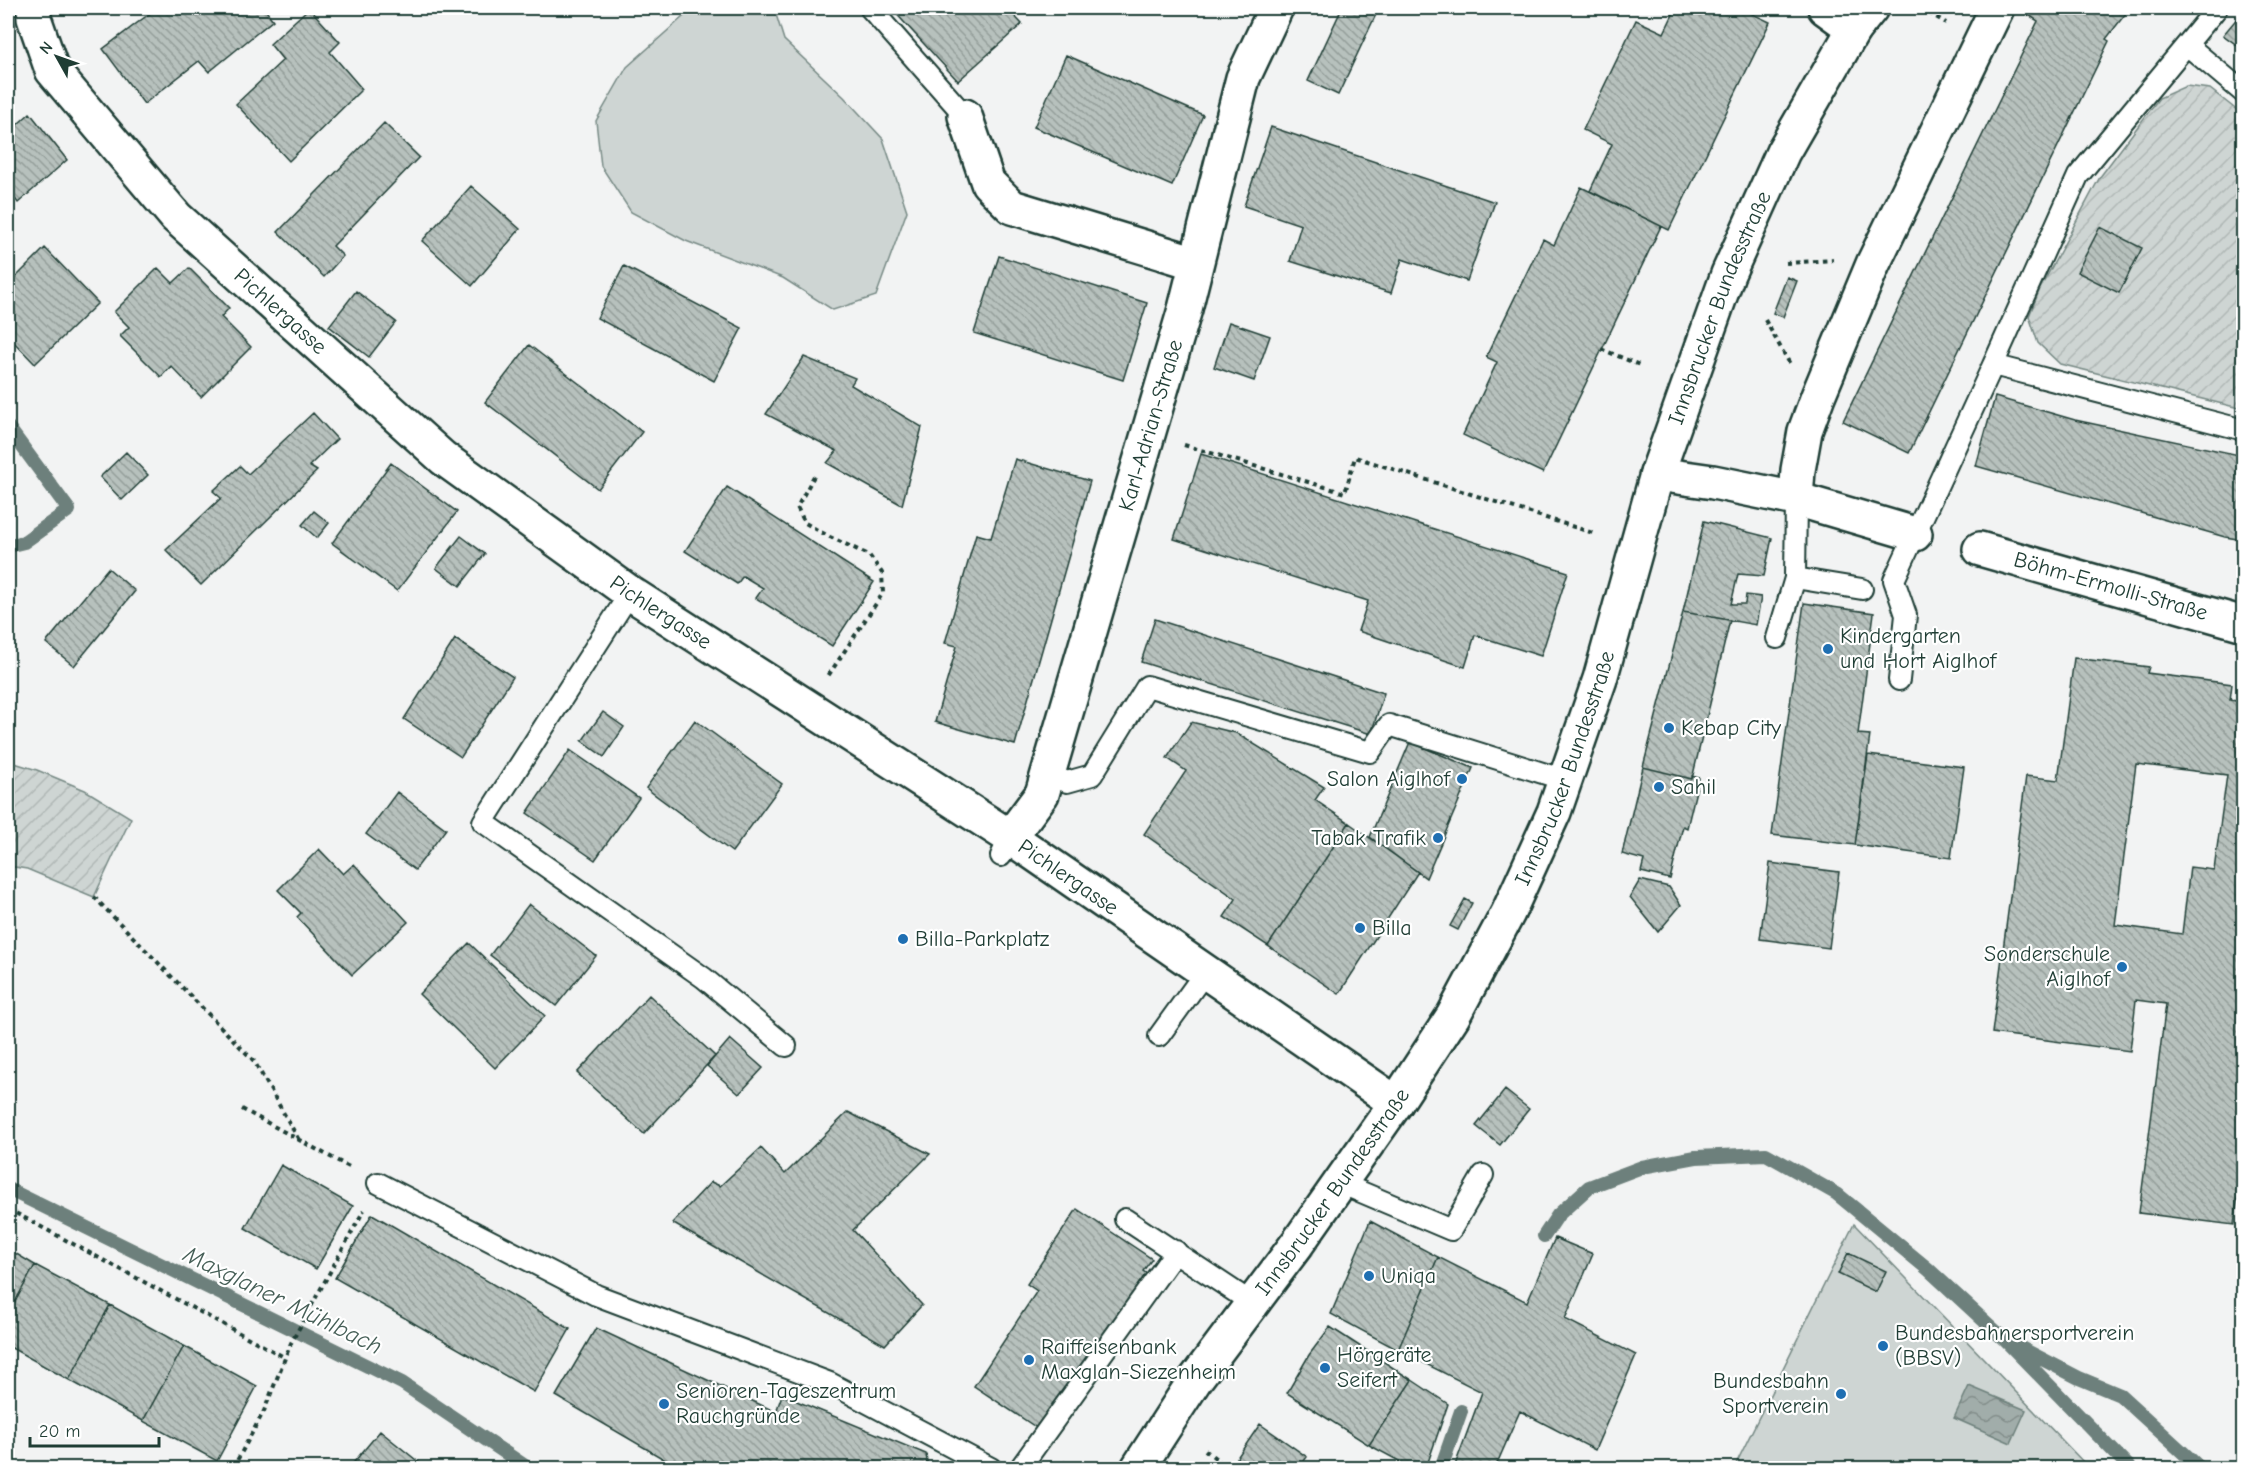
<svg xmlns="http://www.w3.org/2000/svg" width="2251" height="1476" viewBox="0 0 2251 1476" font-family="'Comic Neue',sans-serif">
<defs>
<pattern id="garden-furrows" width="10" height="10" patternUnits="userSpaceOnUse" patternTransform="scale(1.5)"><rect width="10" height="10" fill="#ced5d3"/><path d="M-1 1l2-2M0 10L10 0M9 11l2-2" fill="none" stroke="#b0b8b6"/></pattern>
<pattern id="water-waves" width="16" height="10" patternUnits="userSpaceOnUse" patternTransform="scale(1.5)"><rect width="16" height="10" fill="#a1adaa"/><path d="M0 5q4-4 8 0t8 0" fill="none" stroke="#838e8b"/></pattern>
<pattern id="building-back-hatch" width="6" height="6" patternUnits="userSpaceOnUse" patternTransform="scale(1.5)"><rect width="6" height="6" fill="#b7c1bd"/><path d="M-1 5l2 2M0 0l6 6M5-1l2 2" fill="none" stroke="#949e9a"/></pattern>
</defs>
<rect width="100%" height="100%" fill="#f2f3f3"/>
<filter id="ink" filterUnits="userSpaceOnUse"><feTurbulence type="fractalNoise" baseFrequency=".0167" numOctaves="2"/><feDisplacementMap in="SourceGraphic" scale="12" xChannelSelector="R" yChannelSelector="G"/><feConvolveMatrix kernelMatrix="1 2 1 2 8 2 1 2 1" color-interpolation-filters="sRGB"/></filter>
<g filter="url(#ink)">
<!-- grass -->
<path fill="#ced5d3" stroke="#768984" stroke-width="1.5" d="M693 8H774L784 40 844 97 883 139 907 211 876 296 833 310 783 278 686 241 631 212 601 166 596 121 627 67Z
M1854 1224 2089 1468H1734Z"/>
<!-- garden -->
<path fill="url(#garden-furrows)" stroke="#768984" stroke-width="1.5" d="M2186 86 2210 89 2243 115V409L2060 364 2038 343 2029 316 2040 289 2100 177 2159 98Z
M8 761 37 770 85 790 131 818 94 897 27 869 8 866Z"/>
<!-- water -->
<path fill="url(#water-waves)" stroke="#6d807b" stroke-width="1.5" d="M1969 1386 2026 1410 2011 1443 1954 1418Z"/>
<g fill="none" stroke-linecap="round" stroke-linejoin="round">
<!-- stream -->
<path stroke="#6d807b" stroke-width="14" d="M8 427 69 510 24 542 8 546
M8 1189 402 1383 528 1468
M1544 1236 1558 1215 1589 1187 1642 1167 1696 1157 1766 1154 1837 1194 1928 1269 2005 1340 2130 1468
M2017 1346 2079 1378 2120 1395 2200 1468
M1441 1468 1461 1411"/>
</g>
<!-- building -->
<path fill="url(#building-back-hatch)" stroke="#1f3d34" stroke-width="1.5" fill-rule="evenodd" d="M157 8H264L273 20 209 72 199 61 144 104 103 49Z
M309 8 340 42 330 52 362 89 289 161 236 104 283 60 270 44Z
M891 8H1007L1022 24 958 81Z
M1342 8H1379L1338 95 1308 81Z
M1676 8H1740L1770 22 1669 230 1590 191 1612 144 1583 130 1636 20 1664 33Z
M2027 8H2130L2106 39 2109 41 1909 453 1843 421 2038 21 2024 12Z
M2244 10V50L2223 35Z
M1066 55 1203 115 1172 186 1034 127Z
M30 113 67 160 18 203 8 189V133Z
M384 123 419 157 333 246 343 256 324 277 278 232Z
M1271 127 1495 202 1467 281 1402 259 1391 293 1290 261 1301 225 1244 206Z
M471 186 520 229 472 286 422 241Z
M1581 187 1661 226 1543 473 1463 435 1497 362 1486 357 1543 239 1554 245Z
M2100 227 2142 248 2119 293 2077 272Z
M45 248 98 303 35 364 8 336V285Z
M999 256 1147 303 1123 380 974 333Z
M624 266 742 328 714 381 597 318Z
M158 268 173 283 189 268 229 308 221 317 251 347 201 397 171 366 161 377 120 336 129 327 114 312Z
M1787 277 1797 281 1783 317 1773 313Z
M356 291 396 322 369 357 329 326Z
M1229 322 1270 336 1254 381 1214 367Z
M529 345 642 432 598 489 485 402Z
M804 357 855 378 851 385 922 427 902 505 827 463 837 451 766 414Z
M1995 397 2075 420 2244 456V540L2225 537 1976 466Z
M313 413 337 439 309 466 317 471 201 585 166 550 221 498 213 491 240 466 248 474Z
M126 452 148 475 122 500 100 477Z
M1201 454 1568 572 1541 656 1475 635 1465 667 1358 631 1368 601 1174 539Z
M1015 459 1090 481 1015 745 935 722 957 646 945 643 976 534 991 538Z
M391 463 457 512 397 591 332 543Z
M727 487 874 582 832 646 756 598 763 588 743 576 737 584 685 551Z
M314 511 329 523 317 538 302 525Z
M1704 521 1772 538 1764 576 1738 574 1731 604H1745L1746 595 1761 597 1756 625 1683 612Z
M461 536 485 554 460 586 436 568Z
M108 568 135 591 74 666 46 643Z
M1804 603 1874 613 1858 734 1870 735 1855 845 1772 835Z
M1683 612 1730 620 1692 779 1643 767Z
M1155 619 1384 693 1371 734 1141 662Z
M455 639 513 677 461 757 404 719Z
M2074 658 2149 667 2147 673 2232 684 2230 700 2244 702V1149L2234 1225 2139 1213 2166 1004 2136 1000 2130 1051 1992 1033 2026 776 2058 780ZM2136 764 2227 775 2214 870 2190 867 2182 934 2115 925Z
M603 712 624 727 604 757 582 741Z
M695 720 782 784 732 852 646 788Z
M1191 722 1236 733 1324 787 1315 800 1349 823 1268 946 1224 917 1236 899 1144 834 1186 771 1167 758Z
M1410 742 1473 768 1426 878 1370 837Z
M570 750 639 798 595 860 527 813Z
M1868 755 1964 767 1951 858 1855 845Z
M1643 767 1692 779V776L1699 778 1687 828 1683 826 1670 879 1641 872 1644 860 1622 854Z
M397 792 446 829 415 870 366 834Z
M1349 823 1418 872 1339 994 1268 946Z
M319 849 343 874 354 864 408 922 352 975 297 917 301 913 278 890Z
M1770 863 1839 872 1829 948 1760 939Z
M1640 880 1669 887 1681 905 1658 932 1630 897Z
M1465 899 1472 903 1458 930 1450 926Z
M529 904 596 956 556 1006 490 955Z
M469 943 545 1016 495 1068 419 994Z
M649 995 715 1056 644 1134 577 1073Z
M730 1039 763 1068 739 1094 707 1066Z
M1505 1090 1529 1109 1500 1145 1476 1126Z
M848 1112 930 1154 853 1230 922 1305 885 1345 672 1223 711 1182 720 1186 761 1148 785 1174Z
M281 1165 353 1206 316 1269 245 1228Z
M1077 1209 1152 1259 1143 1271 1150 1276 1052 1418 1046 1415 1037 1428 974 1386 1037 1291 1027 1284Z
M372 1214 570 1329 534 1392 335 1278Z
M1370 1221 1438 1257 1398 1350 1331 1314Z
M1555 1238 1593 1254 1565 1319 1636 1355 1595 1450 1520 1411 1495 1468H1454L1482 1392 1398 1350 1438 1257 1527 1302Z
M8 1249 35 1265 8 1315Z
M1848 1253 1886 1271 1876 1292 1838 1274Z
M35 1265 110 1305 69 1380 8 1346V1315Z
M110 1305 184 1346 143 1421 69 1380Z
M1330 1327 1412 1380 1369 1445 1287 1393 1309 1355Z
M596 1328 776 1412 782 1395 926 1454 928 1468H784L780 1467 779 1468H732L724 1464 721 1468H679L556 1396Z
M184 1346 257 1386 217 1461 143 1421Z
M1412 1380 1448 1404 1426 1468H1412L1369 1445Z
M1260 1424 1307 1457 1299 1468H1230Z
M380 1431 426 1468H349Z"/>
<g fill="none" stroke-linecap="round" stroke-linejoin="round">
<defs>
<path id="lane" d="M870 8 965 116
M2217 8 2078 176 1993 365 2244 430
M2187 45 2244 93
M1795 578 1862 589
M630 593 483 822 704 978 786 1046
M1777 638 1795 578 1796 499
M1899 680 1906 615 1894 580 1993 365
M1048 774 1067 782 1092 775 1147 686 1370 752 1389 725 1565 780
M1001 856 1010 837
M1159 1036 1206 971
M378 1183 596 1295 830 1383 991 1468
M1340 1183 1451 1230 1483 1175
M1125 1219 1252 1303
M1020 1468 1176 1251"/>
<g id="street">
<path id="s1" d="M34 8V18L52 70 176 217 443 458 630 593 1010 837 1396 1103"/>
<path d="M1825 8 1854 29"/>
<path d="M965 116 988 183 1012 207 1196 263"/>
<path d="M1657 474 1713 482 1796 499 1915 534"/>
<path d="M1796 499 1798 470 1805 431 1818 396 1873 264 1997 8"/>
<path id="s2" d="M1980 549 2244 624"/>
<path id="s3" d="M1010 837 1042 794 1185 309 1243 78 1276 8"/>
</g>
<g id="primary">
<path id="s4" d="M1138 1468 1195 1380 1297 1244 1396 1103 1453 1016 1508 913 1554 812 1600 679 1657 474 1728 274 1783 152 1854 29 1871 8"/>
</g>
</defs>
<!-- lane casing -->
<use href="#lane" stroke="#1f3d34" stroke-width="24"/>
<!-- street casing -->
<use href="#street" stroke="#1f3d34" stroke-width="38"/>
<!-- primary casing -->
<use href="#primary" stroke="#1f3d34" stroke-width="38"/>
<!-- path -->
<path stroke="#1f3d34" stroke-width="4" stroke-dasharray="4.5 4.5" stroke-linecap="butt" d="M1921 8 1946 23
M1786 263 1833 260
M1765 320 1790 364
M1601 349 1642 366
M1184 445 1345 493 1355 457 1596 534
M814 476 797 507 805 523 830 537 869 555 882 573 883 593 828 676
M94 897 254 1061 299 1140
M242 1109 351 1168
M8 1209 284 1357
M1205 1450 1228 1468
M1063 1462 1071 1468
M233 1468 264 1411 291 1343 364 1210"/>
<!-- lane -->
<use href="#lane" stroke="#fff" stroke-width="20"/>
<!-- street -->
<use href="#street" stroke="#fff" stroke-width="33"/>
<!-- primary -->
<use href="#primary" stroke="#fff" stroke-width="33"/>
</g>
</g>
<!-- markers -->
<g fill="#1f6fb2" stroke="#fff" stroke-width="2">
<circle cx="1828" cy="649" r="6"/>
<circle cx="1669" cy="728" r="6"/>
<circle cx="1462" cy="779" r="6"/>
<circle cx="1659" cy="787" r="6"/>
<circle cx="1438" cy="838" r="6"/>
<circle cx="1360" cy="928" r="6"/>
<circle cx="903" cy="939" r="6"/>
<circle cx="2122" cy="967" r="6"/>
<circle cx="1369" cy="1276" r="6"/>
<circle cx="1883" cy="1346" r="6"/>
<circle cx="1029" cy="1360" r="6"/>
<circle cx="1325" cy="1368" r="6"/>
<circle cx="1841" cy="1394" r="6"/>
<circle cx="664" cy="1404" r="6"/>
</g>
<g text-anchor="middle" dominant-baseline="central" stroke-width="4.5" stroke-linejoin="round" paint-order="stroke">
<!-- street labels -->
<g font-size="22" fill="#1f3d34" stroke="#fff">
<text stroke="none"><textPath href="#s4" startOffset="1310">Innsbrucker Bundesstraße</textPath></text>
<text stroke="none"><textPath href="#s1" startOffset="398">Pichlergasse</textPath></text>
<text stroke="none"><textPath href="#s3" startOffset="438">Karl-Adrian-Straße</textPath></text>
<text stroke="none"><textPath href="#s2" startOffset="136">Böhm-Ermolli-Straße</textPath></text>
<text stroke="none"><textPath href="#s1" startOffset="884">Pichlergasse</textPath></text>
<text stroke="none"><textPath href="#s4" startOffset="824">Innsbrucker Bundesstraße</textPath></text>
<text stroke="none"><textPath href="#s1" startOffset="1370">Pichlergasse</textPath></text>
<text stroke="none"><textPath href="#s4" startOffset="338">Innsbrucker Bundesstraße</textPath></text>
</g>
<!-- poi labels -->
<g font-size="22" fill="#1f3d34" stroke="#fff" text-anchor="start">
<text x="1840" y="636">Kindergarten<tspan x="1840" dy="25">und Hort Aiglhof</tspan></text>
<text x="1681" y="728">Kebap City</text>
<text x="1450" y="779" text-anchor="end">Salon Aiglhof</text>
<text x="1671" y="787">Sahil</text>
<text x="1426" y="838" text-anchor="end">Tabak Trafik</text>
<text x="1372" y="928">Billa</text>
<text x="915" y="939">Billa-Parkplatz</text>
<text x="2110" y="954" text-anchor="end">Sonderschule<tspan x="2110" dy="25">Aiglhof</tspan></text>
<text x="1381" y="1276">Uniqa</text>
<text x="1895" y="1333">Bundesbahnersportverein<tspan x="1895" dy="25">(BBSV)</tspan></text>
<text x="1041" y="1347">Raiffeisenbank<tspan x="1041" dy="25">Maxglan-Siezenheim</tspan></text>
<text x="1337" y="1355">Hörgeräte<tspan x="1337" dy="25">Seifert</tspan></text>
<text x="1829" y="1381" text-anchor="end">Bundesbahn<tspan x="1829" dy="25">Sportverein</tspan></text>
<text x="676" y="1391">Senioren-Tageszentrum<tspan x="676" dy="25">Rauchgründe</tspan></text>
</g>
<!-- water labels -->
<g font-size="24" font-style="italic" fill="#465f57" stroke="#fff">
<text transform="translate(283 1300) rotate(26)">Maxglaner Mühlbach</text>
</g>
</g>
<!-- margin -->
<rect width="2251" height="1476" fill="none" stroke="#fff" stroke-width="30"/>
<rect x="15" y="15" width="2221" height="1446" fill="none" stroke="#1f3d34" stroke-width="2" filter="url(#ink)"/>
<!-- north arrow -->
<g transform="translate(57 57) rotate(310)" stroke="#ffffff" stroke-width="4.5" paint-order="stroke">
<path d="M0-4.5L10 22L0 15L-10 22Z" fill="#1f3d34"/>
<text y="-9" font-size="16" font-weight="bold" text-anchor="middle" fill="#1f3d34">N</text>
</g>
<!-- scale -->
<path d="M30 1437v9h129v-9" fill="none" stroke="#1f3d34" stroke-width="3"/>
<text x="39" y="1437" font-size="18" fill="#1f3d34" stroke="#ffffff" stroke-width="4.5" paint-order="stroke">20 m</text>
</svg>
